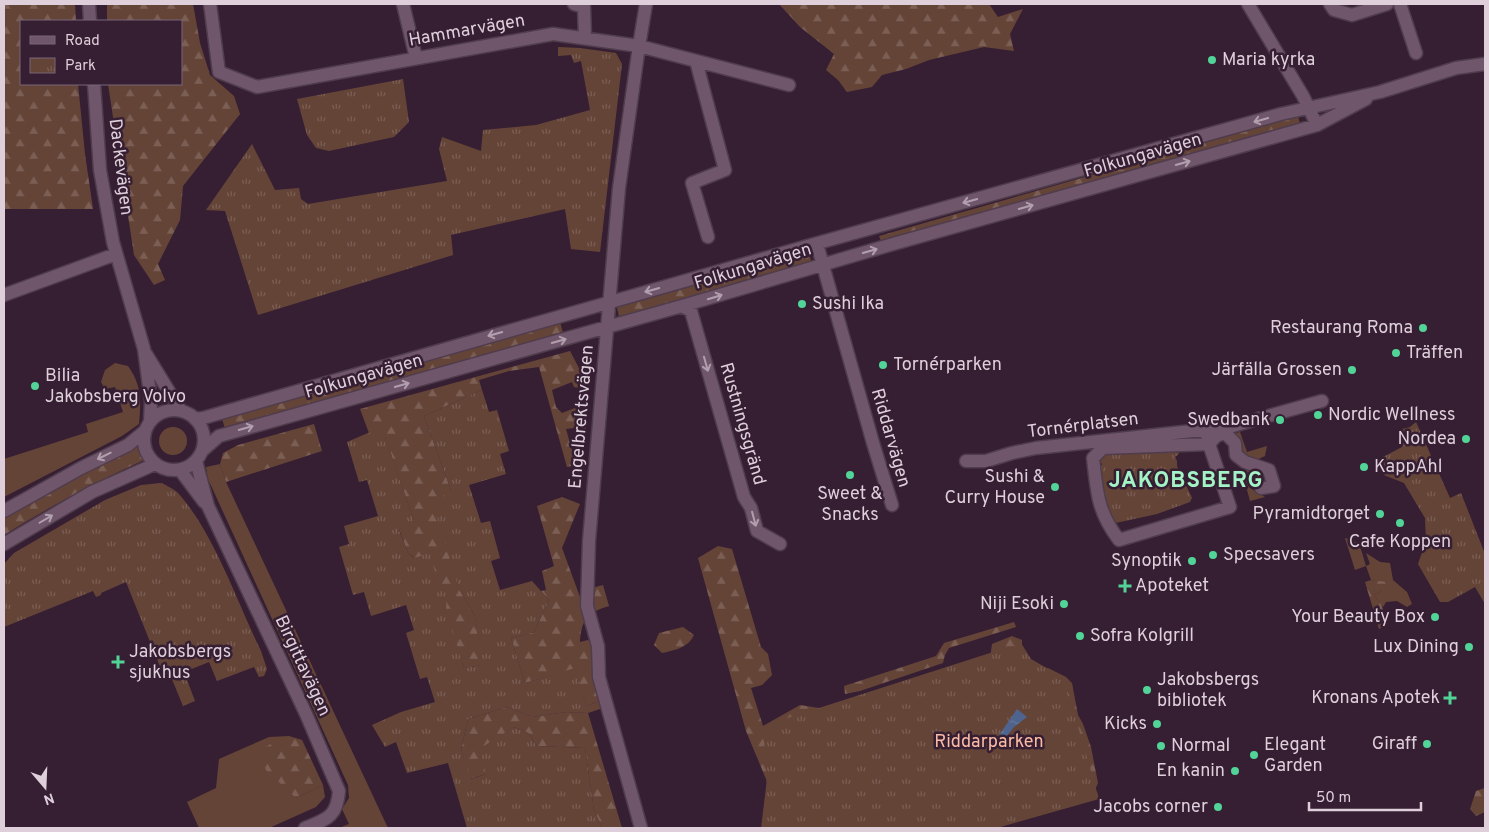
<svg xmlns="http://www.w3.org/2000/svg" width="1489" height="832" viewBox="0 0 1489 832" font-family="Overpass,sans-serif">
<defs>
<pattern id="forest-firs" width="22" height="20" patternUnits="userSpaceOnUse" patternTransform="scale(1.25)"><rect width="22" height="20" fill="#654438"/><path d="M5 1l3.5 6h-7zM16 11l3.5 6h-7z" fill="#7b5e54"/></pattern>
<pattern id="park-tufts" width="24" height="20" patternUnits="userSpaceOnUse" patternTransform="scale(1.25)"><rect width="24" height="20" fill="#654438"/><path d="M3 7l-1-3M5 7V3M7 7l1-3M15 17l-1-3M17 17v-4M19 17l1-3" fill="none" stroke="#7b5e54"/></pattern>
<pattern id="water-ripples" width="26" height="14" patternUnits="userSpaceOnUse" patternTransform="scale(1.25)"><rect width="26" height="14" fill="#4e648e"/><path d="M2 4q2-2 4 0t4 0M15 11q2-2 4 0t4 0" fill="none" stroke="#67799d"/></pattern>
</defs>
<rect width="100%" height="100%" fill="#361f33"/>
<!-- green -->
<path fill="#654438" d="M115 363 128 366C142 386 141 400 139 424L122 436 4 497V459L88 432 86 424 123 412 115 387 105 389 101 382 105 370Z
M159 441a14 14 0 1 1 28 0a14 14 0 1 1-28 0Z
M1240 432 1247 452 1267 446 1265 456 1252 462 1248 477 1250 488 1265 497 1250 501 1238 457V441L1236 433Z
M220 464 226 482 388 828H339L349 824 342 809 349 798 348 785 208 479 206 467Z
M1345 538C1362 542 1361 550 1366 566L1370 564 1366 553 1380 562 1390 563 1393 580 1407 592 1412 604 1407 607 1397 601 1386 602 1383 607 1374 595 1382 591 1388 583 1371 580 1366 566 1355 570Z
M269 737 274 743 296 798 323 785 325 797 316 807 269 828H199L187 802 216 788 219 759Z"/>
<!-- forest -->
<path fill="url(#forest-firs)" d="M4 4H75L76 21H21V84H78L85 154 93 209H4Z
M107 4H193L200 43 210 75 234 96 240 114 183 186 180 220 158 264 165 280 154 285 134 255 108 84H181V21H107Z
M779 4H989L998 17 1023 9 1010 34 1014 51 984 47 929 60 906 69 882 75 872 87 847 92 838 80 826 70 834 54 800 27Z
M1298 116 1300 124 882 244 879 236Z
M809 254 812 263 619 317 617 307Z
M560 322 563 333 225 428 222 419Z
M570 351 582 374 587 378 586 389 574 387 572 382 552 390 556 407 562 413 575 408 586 417V429L574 428 566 429 576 465 567 467 539 367 509 371 479 380 482 390 424 416 451 490 459 589 475 616 483 665 464 668 431 571 408 553 399 529 414 521 382 428 369 433 360 409Z
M314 424 322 451 226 482 220 464 223 453 238 445Z
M138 445 144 460C95 482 49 507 4 535V519L66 480Z
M562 497 580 504 562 548 580 597 585 602 592 588 603 585 609 606C588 612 581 620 580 642L588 640 603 645 600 701 586 706 574 669 525 683 511 638 534 632 549 600 541 591 546 590 542 571 554 566 537 506Z
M718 546 732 549 761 647 768 654 772 675 762 685 751 688 763 726 800 705 819 708 771 803 766 779 746 731 698 558Z
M1371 580 1388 582 1390 590 1382 591 1374 595 1381 604 1388 623 1379 629 1365 582Z
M1014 622 1016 627 949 648 945 655 943 663 860 691 845 694 844 686 936 656 944 643Z
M683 627 694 635C688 648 675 650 662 653L654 645 659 633Z
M1012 636 1022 640V646L1037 669 1048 668 1066 677 1072 683 1078 715 1083 724 1091 747 1098 783 1091 799 990 659 992 644Z
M507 707 532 717 567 712 588 713 622 828H602L594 810 585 748 537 746 528 733 514 727 501 736 486 774 470 779 461 750 468 719Z
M289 736 302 740 323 785 296 798 266 770 257 751 273 743 269 737Z
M1485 788V812L1476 816 1470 809 1476 791Z"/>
<!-- park -->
<path fill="url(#park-tufts)" d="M558 47 580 48 616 53 622 64 600 252 571 249 565 209 451 235 453 255 258 315 225 211 206 210 252 144 275 190 299 188 301 199 308 204 447 181 439 149 442 137 481 151 483 130 536 125 590 110 581 61 574 63 571 55 558 56Z
M403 79 409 122 394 137 329 151 316 148 307 135 297 99Z
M482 390 489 412 497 410 509 451 500 454 506 474 469 485 481 523 490 521 500 558 491 561 500 590 532 581 549 600 534 632 511 638 525 683 575 668 586 706 600 701 603 708 588 713 567 712 532 717 507 707 468 719 461 750 471 779 486 774 479 749 514 727 528 733 537 746 585 748 594 810 602 828H467L448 763 407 773 396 742 385 747 372 725 401 712 435 702 427 677 420 679 406 633 414 630 406 605 371 616 364 592 353 595 339 547 349 544 344 526 378 516 367 480 359 482 347 442 382 427 414 521 399 530 408 553 414 558 430 553 438 582 447 595 446 609 464 668 482 665 475 616 459 589 433 504 451 490 424 416Z
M1416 422 1450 498 1461 493 1485 554V604L1475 587 1448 602H1440L1418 564 1426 541 1425 518 1404 483 1384 475 1383 457 1402 447V429L1410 427Z
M1177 449 1179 454 1175 457 1177 461V466L1192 498 1190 502 1157 514 1111 524 1098 474 1102 464 1099 459 1103 455Z
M162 483C167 486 174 489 178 493 214 533 237 602 261 651L267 669 264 676 259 677 254 667 217 681 209 662 184 672 195 701 183 706 167 667 161 669 126 582 101 593V595L96 597 93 591 4 627V564L14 553 105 500 141 485Z
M1021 643 1031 659 1064 678 1099 799 997 828H761L767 779 763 726Z"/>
<!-- water -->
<path fill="url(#water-ripples)" d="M1017 709 1027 717 1014 727 1002 742 995 741Z"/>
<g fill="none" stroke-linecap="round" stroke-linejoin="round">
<defs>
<path id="minor" d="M89 4 90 21
M210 4 219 72 257 87 553 34 639 46 789 85
M403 4 416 58
M574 4 584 7 585 38
M1248 4 1303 96 1317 125
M1330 4 1334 10 1352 15 1387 4
M1400 4 1416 53
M696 61 725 170 692 183 708 237
M94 84 100 170 113 242 144 349 151 401 150 421
M817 244 873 443 892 505
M4 295 116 254
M682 306 691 311 744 497 751 508 757 531 780 544
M146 354 181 411
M144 440a30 30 0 1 1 60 0a30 30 0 1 1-60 0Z
M195 419 203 418 811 245 1281 114 1380 92 1456 68 1485 64
M1206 430 1209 444 1230 507 1119 540C1097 511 1097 492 1093 458L1103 448 1209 444 1216 436 1225 433 1235 443 1236 455 1245 462 1269 470 1274 486 1261 488
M203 450 219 436 682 306 893 244 1317 125 1366 99
M196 461 208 506 306 714 339 791C337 817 327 819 305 828
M966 461H986L1012 453 1036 448 1229 427 1322 401
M180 470 204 502
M4 511 81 468 128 445 145 431
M4 544 92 492 155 464
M641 828 599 677 598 646 587 606 589 541 619 188 639 46 646 4"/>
</defs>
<!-- minor casing -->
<use href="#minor" stroke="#4f3c4c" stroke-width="15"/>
<!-- minor -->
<use href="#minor" stroke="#70566b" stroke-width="12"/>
</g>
<!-- one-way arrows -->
<defs><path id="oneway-shaft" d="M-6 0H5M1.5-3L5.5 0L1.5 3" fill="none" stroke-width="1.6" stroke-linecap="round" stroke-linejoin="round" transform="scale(1.25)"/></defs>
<g stroke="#b29fae">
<use href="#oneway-shaft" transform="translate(1261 120) rotate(164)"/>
<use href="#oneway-shaft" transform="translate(1183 163) rotate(-16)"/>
<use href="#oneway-shaft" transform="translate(970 201) rotate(164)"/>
<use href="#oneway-shaft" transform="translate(1026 207) rotate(-16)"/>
<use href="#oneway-shaft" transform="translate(870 251) rotate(-16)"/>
<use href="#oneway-shaft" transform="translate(652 290) rotate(164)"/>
<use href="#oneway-shaft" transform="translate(715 297) rotate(-17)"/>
<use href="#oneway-shaft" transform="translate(495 334) rotate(164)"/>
<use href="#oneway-shaft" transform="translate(559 341) rotate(-16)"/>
<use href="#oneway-shaft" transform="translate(706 364) rotate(74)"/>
<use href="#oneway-shaft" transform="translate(402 385) rotate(-16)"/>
<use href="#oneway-shaft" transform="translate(246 428) rotate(-16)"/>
<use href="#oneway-shaft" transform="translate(104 456) rotate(154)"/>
<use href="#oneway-shaft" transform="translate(46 519) rotate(-30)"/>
<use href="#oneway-shaft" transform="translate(754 519) rotate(75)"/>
</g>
<!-- markers -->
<g fill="#52d397" stroke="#361f33" stroke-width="2">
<circle cx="1212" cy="60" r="5"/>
<circle cx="802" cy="304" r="5"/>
<circle cx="1423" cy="328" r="5"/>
<circle cx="1396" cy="353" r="5"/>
<circle cx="883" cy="365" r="5"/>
<circle cx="1352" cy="370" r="5"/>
<circle cx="35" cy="386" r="5"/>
<circle cx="1318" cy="415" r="5"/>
<circle cx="1280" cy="420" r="5"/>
<circle cx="1466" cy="439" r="5"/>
<circle cx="1364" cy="467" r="5"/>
<circle cx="850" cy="475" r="5"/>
<circle cx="1055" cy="487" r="5"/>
<circle cx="1380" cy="514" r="5"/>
<circle cx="1400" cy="523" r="5"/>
<circle cx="1213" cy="555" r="5"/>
<circle cx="1192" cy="561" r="5"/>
<path d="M1122.5 578.5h5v5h5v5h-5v5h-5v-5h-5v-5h5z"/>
<circle cx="1064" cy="604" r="5"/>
<circle cx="1435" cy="617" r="5"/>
<circle cx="1080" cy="636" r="5"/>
<circle cx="1469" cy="647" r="5"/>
<path d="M115.5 654.5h5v5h5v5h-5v5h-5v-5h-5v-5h5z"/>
<circle cx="1147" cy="690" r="5"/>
<path d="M1447.5 690.5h5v5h5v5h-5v5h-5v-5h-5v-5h5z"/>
<circle cx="1157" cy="724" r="5"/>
<circle cx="1427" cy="744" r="5"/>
<circle cx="1161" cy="746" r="5"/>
<circle cx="1254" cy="755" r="5"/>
<circle cx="1235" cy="771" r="5"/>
<circle cx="1218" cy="807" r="5"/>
</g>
<g text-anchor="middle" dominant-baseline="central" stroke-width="5" stroke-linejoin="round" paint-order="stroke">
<!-- street labels -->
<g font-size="18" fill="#decfdb" stroke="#361f33">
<text transform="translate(467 31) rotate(-10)">Hammarvägen</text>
<text transform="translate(1143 156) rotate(-16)">Folkungavägen</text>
<text transform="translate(120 167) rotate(83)">Dackevägen</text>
<text transform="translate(753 267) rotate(-17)">Folkungavägen</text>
<text transform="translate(364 377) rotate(-16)">Folkungavägen</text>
<text transform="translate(582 417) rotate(-85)">Engelbrektsvägen</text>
<text transform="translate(742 424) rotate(74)">Rustningsgränd</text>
<text transform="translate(1083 426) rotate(-7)">Tornérplatsen</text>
<text transform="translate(890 438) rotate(74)">Riddarvägen</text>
<text transform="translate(302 666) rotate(65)">Birgittavägen</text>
</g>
<!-- poi labels -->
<g font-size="18" fill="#decfdb" stroke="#361f33" text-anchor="end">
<text x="1222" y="60" text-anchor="start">Maria kyrka</text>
<text x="812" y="304" text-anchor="start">Sushi Ika</text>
<text x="1413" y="328">Restaurang Roma</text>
<text x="1406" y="353" text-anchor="start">Träffen</text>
<text x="893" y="365" text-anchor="start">Tornérparken</text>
<text x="1342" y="370">Järfälla Grossen</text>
<text x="45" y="376" text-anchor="start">Bilia<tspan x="45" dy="21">Jakobsberg Volvo</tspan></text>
<text x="1328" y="415" text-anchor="start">Nordic Wellness</text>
<text x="1270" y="420">Swedbank</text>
<text x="1456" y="439">Nordea</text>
<text x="1374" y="467" text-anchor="start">KappAhl</text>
<text x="1045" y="477">Sushi &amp;<tspan x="1045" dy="21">Curry House</tspan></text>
<text x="850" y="494" text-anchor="middle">Sweet &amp;<tspan x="850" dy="21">Snacks</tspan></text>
<text x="1370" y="514">Pyramidtorget</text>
<text x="1400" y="542" text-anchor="middle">Cafe Koppen</text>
<text x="1223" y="555" text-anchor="start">Specsavers</text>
<text x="1182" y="561">Synoptik</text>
<text x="1135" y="586" text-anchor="start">Apoteket</text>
<text x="1054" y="604">Niji Esoki</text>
<text x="1425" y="617">Your Beauty Box</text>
<text x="1090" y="636" text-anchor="start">Sofra Kolgrill</text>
<text x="1459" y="647">Lux Dining</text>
<text x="129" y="652" text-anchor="start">Jakobsbergs<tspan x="129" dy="21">sjukhus</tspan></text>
<text x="1157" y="680" text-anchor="start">Jakobsbergs<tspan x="1157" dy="21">bibliotek</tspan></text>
<text x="1440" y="698">Kronans Apotek</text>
<text x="1147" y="724">Kicks</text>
<text x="1417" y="744">Giraff</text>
<text x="1264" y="745" text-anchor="start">Elegant<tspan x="1264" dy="21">Garden</tspan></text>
<text x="1171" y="746" text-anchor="start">Normal</text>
<text x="1225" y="771">En kanin</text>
<text x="1208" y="807">Jacobs corner</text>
</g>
<!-- park labels -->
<g font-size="18" fill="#fcbba3" stroke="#361f33">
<text x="989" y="742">Riddarparken</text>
</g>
<!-- district labels -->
<g font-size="22" font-weight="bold" letter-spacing="1" fill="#a3f3c7" stroke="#361f33">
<text x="1186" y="481">JAKOBSBERG</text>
</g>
</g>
<!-- border -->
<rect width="1489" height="832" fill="none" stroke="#decfdb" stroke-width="10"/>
<!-- legend -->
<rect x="20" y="20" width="162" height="65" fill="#361f33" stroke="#796576"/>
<rect x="30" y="36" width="25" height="8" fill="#70566b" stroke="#796576"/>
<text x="65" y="45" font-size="15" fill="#decfdb">Road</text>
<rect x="30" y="58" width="25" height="15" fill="url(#park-tufts)" stroke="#796576"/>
<text x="65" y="70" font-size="15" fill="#decfdb">Park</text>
<!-- north arrow -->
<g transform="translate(45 787) rotate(161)" stroke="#361f33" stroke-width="4" paint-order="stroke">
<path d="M0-4L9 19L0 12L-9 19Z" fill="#decfdb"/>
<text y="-8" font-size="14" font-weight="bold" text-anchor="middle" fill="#decfdb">N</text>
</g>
<!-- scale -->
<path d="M1309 802v8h112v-8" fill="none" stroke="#decfdb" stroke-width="2.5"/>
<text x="1316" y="802" font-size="15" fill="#decfdb" stroke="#361f33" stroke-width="4" paint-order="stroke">50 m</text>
</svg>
